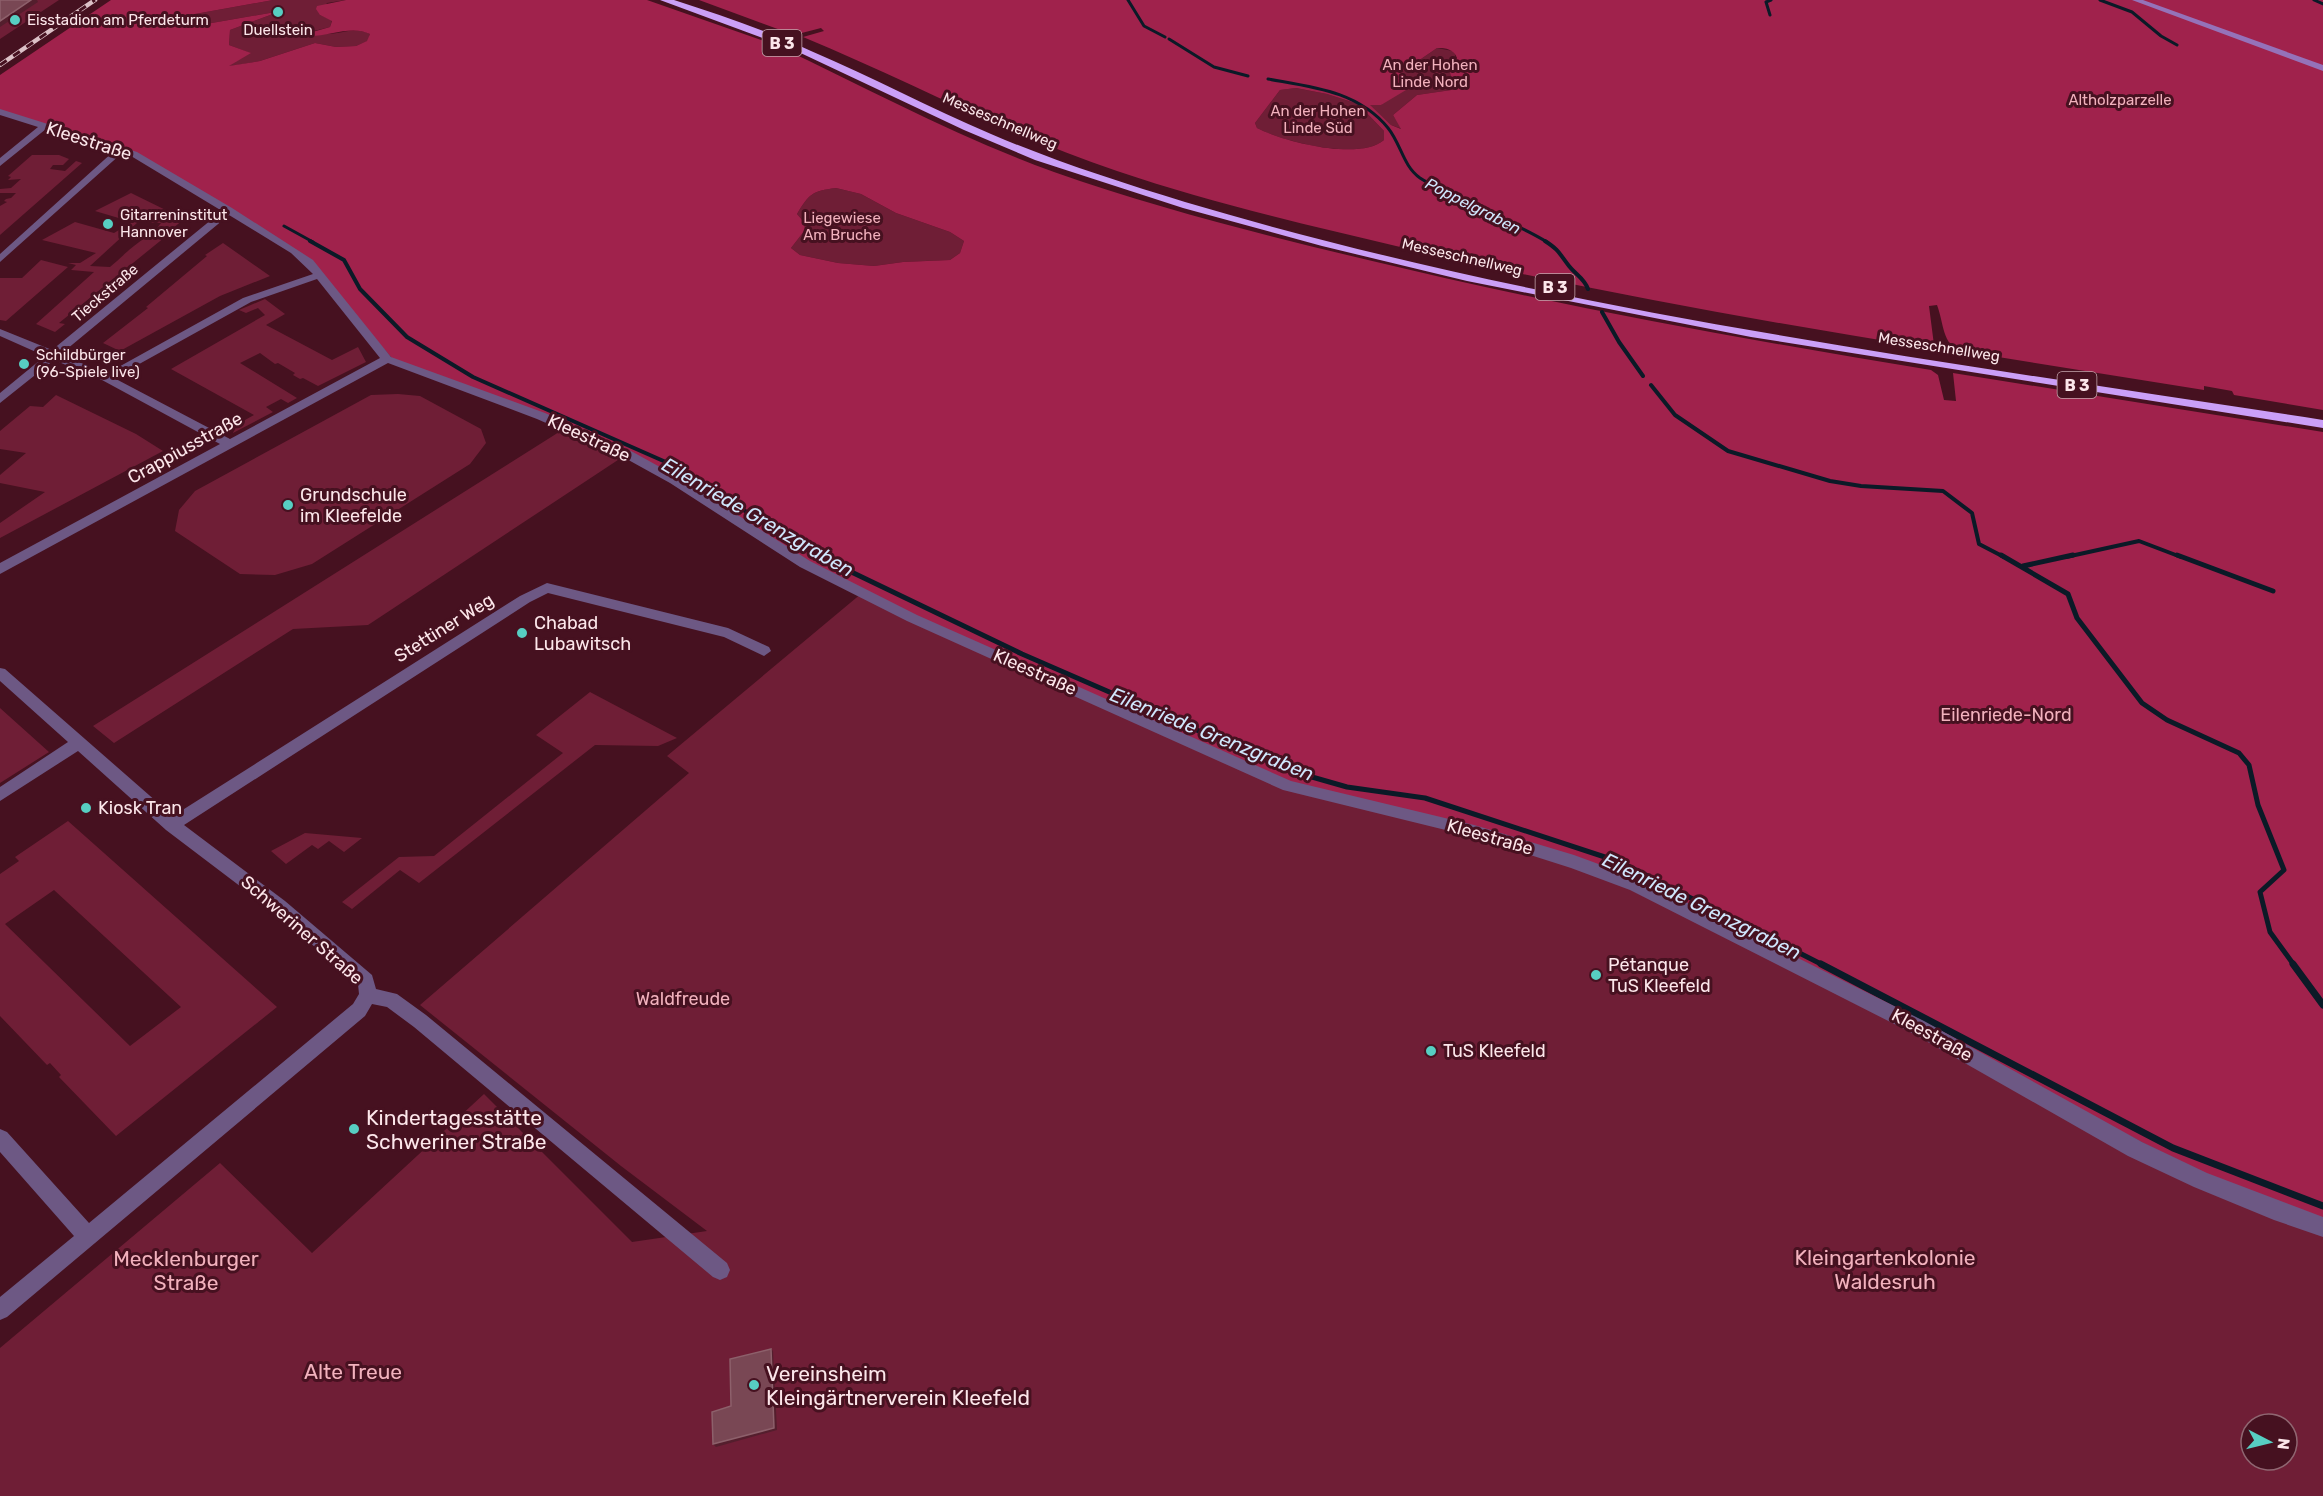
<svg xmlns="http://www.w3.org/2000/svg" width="2323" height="1496" viewBox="0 0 2323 1496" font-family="Rubik,sans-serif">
<rect width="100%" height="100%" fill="#461120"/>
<!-- green -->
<path fill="#6f1e36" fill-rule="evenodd" d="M0 0H59L0 39Z
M273 0H346L327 3 320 15 332 20 330 27 314 31C336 40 349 24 370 34L368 41 356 46 336 47 315 43 260 61 226 67 250 53 229 45 230 30 281 11 206 24 187 23V19L195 14Z
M1437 48 1453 51 1455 54 1459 85 1458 89 1417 95 1393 115 1402 129 1391 125 1369 105H1381L1405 80 1401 76 1402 72Z
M1296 88 1327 94 1358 104 1384 131V140C1360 161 1283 142 1257 128L1255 123 1280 90Z
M32 155H59L69 159 63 165H53L50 169 65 171 76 161 82 163 0 235V206L7 202 4 201 6 199 11 198 16 193H0V189L11 188 21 179 8 180 11 177 8 176Z
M836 188 861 194 896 213 950 232 964 241 960 253 950 260 903 262 874 266 838 263 800 255 791 248 805 230 804 222 797 214C809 194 812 191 836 188Z
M131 193 184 219 172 229H156L161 223 138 222 90 266 110 267C126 254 148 228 170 233L59 323 65 324 55 332 36 324 94 272 71 270 76 265 68 263H80L96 253 42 240 75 222 114 233 132 222 95 211Z
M223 243 270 276 220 296 120 351 103 343 148 308 146 307 207 256 205 255Z
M41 260 68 267 6 321 0 320V278H22Z
M265 299 285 314 266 325 332 360 358 347 366 362 318 386 303 378 300 379 293 375 295 373 278 363 275 364 260 353 240 363 297 398 288 403 281 399 266 407 273 412 233 433 236 425 254 415 171 369 265 315 258 308 246 313 239 310Z
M398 394 420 396 481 429 486 443 470 464 312 564 275 575 240 574 175 531 179 510 195 491 371 395Z
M56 395 136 434 163 451 0 538V523L45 492 0 483V475L26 453 0 449V431L30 406 43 407Z
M567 427 627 454 368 625 293 629 114 743 93 726Z
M862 593 1574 862 2323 1227V1496H0V1348L220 1163 312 1253 484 1094 632 1242 707 1231 621 1166 420 1005 689 773 667 756ZM2251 1424H2287V1460H2251Z
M590 692 677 738 658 746 595 745 419 883 400 870 352 909 342 902 399 857 434 856 563 753 536 735Z
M0 708 49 752 0 783Z
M68 821 277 1007 116 1136 59 1077 61 1075 50 1063 47 1065 0 1016V874L19 861 15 857ZM54 890 181 1007 130 1046 5 924Z
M305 833 362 838 344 852 329 841 318 849 312 845 286 864 271 851Z"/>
<!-- forest -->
<path fill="#a0224c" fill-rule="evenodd" d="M111 0H273L195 14 187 19V23L206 24 281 11 230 30 229 45 251 53 229 66 260 61 315 43 336 47 356 46 367 41 370 34C352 25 330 36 310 36L309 33 330 27 332 21 320 15 316 9 317 6 346 0H647L767 42 762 44 766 46 774 45 780 47C871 90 959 138 1054 172 1156 208 1263 235 1368 260 1554 305 1742 339 1931 370L1938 375 1944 400 1956 401 1953 373 2323 432V1227L2274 1210 1918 1027 1574 862 1288 786 862 593 674 480 581 434 397 364 309 262 134 154 0 112V75ZM836 188 861 194 896 213 950 232 964 241 960 253 950 260 903 262 874 266 838 263 800 255 791 248 805 230 804 222 797 214C809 194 812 191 836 188Z
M699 0H2323V410L2234 395 2232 391 2204 386V390L1961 351C1942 345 1944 323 1937 305L1929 306 1934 345 1928 348C1749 319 1572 287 1396 246 1303 224 1208 202 1117 171 1009 135 909 81 803 37L824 31 821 28 794 35ZM1437 48C1446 48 1454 49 1457 58L1449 69 1452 79 1459 85 1458 89 1417 95 1393 115 1401 129 1391 125 1370 105H1381L1411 87V84L1401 76 1402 72ZM1296 88 1327 94 1358 104 1384 131V140C1360 161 1284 142 1257 128L1255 123 1280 90Z"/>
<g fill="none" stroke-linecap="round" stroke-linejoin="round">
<!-- stream-far3 -->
<path stroke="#0b1a27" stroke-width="3" d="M1128 0 1144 26 1165 37
M2100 0 2132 12 2161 36 2177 45
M2314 0 2323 4
M1770 15 1766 2 1771 0
M1169 39 1214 67 1248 76
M1268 79C1312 87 1358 91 1388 128 1401 144 1403 166 1420 178 1429 184 1439 188 1449 193 1481 211 1516 223 1547 242
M284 226 313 242"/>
<!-- stream-far2 -->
<path stroke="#0b1a27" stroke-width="4" d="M310 241 344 260 360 289 407 337 473 377 668 463 819 557
M1545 241C1559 250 1559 253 1569 266 1576 275 1584 278 1588 289
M1602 312 1619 342 1643 376
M1651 385 1675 415 1728 451 1830 481 1861 486 1943 491 1972 513 1979 544 2004 557
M2066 557 2139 541 2181 557"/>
<!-- stream-far1 -->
<path stroke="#0b1a27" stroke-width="5" d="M816 555 1022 654 1291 771 1347 787 1425 798 1620 862 1823 965
M2001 555 2068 594 2077 618 2142 703 2167 720 2239 753 2249 765 2258 805 2284 870 2260 892 2270 932 2294 965
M2177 555 2273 591
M2023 566 2073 555"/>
<!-- stream -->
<path stroke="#0b1a27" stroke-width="7" d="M1821 964 2173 1148 2323 1206
M2293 964 2323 1005"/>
<!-- street -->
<path fill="#6d5884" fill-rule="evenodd" d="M0 109 137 152 232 208 313 260 391 357 545 413 631 451 678 477 810 561 917 615 1291 781 1474 825 1574 855 1642 880 1924 1021 2142 1142 2207 1173 2323 1217V1237L2274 1220 2194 1187 2128 1156 1912 1033 1630 890 1571 868 1474 837 1283 790 907 621 800 567 670 483 623 457 537 419 388 363 0 574V563L220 444 102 380 54 360 0 403V393L45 356 0 336V329L52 350 222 211 131 156 122 153 0 262V254L114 151 46 129 0 166V158L38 127 0 115ZM229 215 291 253 313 274 243 298 106 374 61 354ZM317 279 380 358 230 439 114 378 251 302Z
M547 583 728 628 769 647 771 651 764 656 724 637 548 593 530 602 184 825 285 901 372 975 376 989 397 994 426 1015 727 1263 730 1270 727 1277 720 1280 713 1277 414 1027 387 1007 372 1004 365 1016 7 1317 0 1320V1297L74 1236 0 1152V1129L7 1132 89 1223 353 1004 359 994 358 984 273 911 166 830 78 751 0 801V787L68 742 0 681V668L5 669 173 816 520 596Z"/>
<!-- secondary -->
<path fill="#9572b9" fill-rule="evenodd" d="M2132 0H2143L2323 65V71Z"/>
<!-- highway -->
<path fill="#cb9ff7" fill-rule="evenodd" d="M660 0H674C721 15 767 31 811 51 872 77 930 108 991 134 1054 161 1119 182 1185 202 1555 312 1942 361 2323 420V428L1751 337 1467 281 1322 246 1183 208 1035 160 964 130 790 48Z"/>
<defs>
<path id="rail" d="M0 65 95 0"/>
</defs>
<!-- rail casing -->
<use href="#rail" stroke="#dcc1c7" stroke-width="4.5"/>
<!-- rail -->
<use href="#rail" stroke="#461120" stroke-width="3" stroke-dasharray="8" stroke-linecap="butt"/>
</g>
<!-- shaded-wall -->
<path fill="#541e2d" d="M31 0H37L38 2 0 27V21Z
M771 1349 773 1351 777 1430 716 1447 713 1444Z"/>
<!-- building -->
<path fill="#794754" stroke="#8d606b" stroke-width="1.5" d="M0 0H31L0 21Z
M771 1349 774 1428 713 1444 712 1412 731 1406 730 1359Z"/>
<!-- markers -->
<g fill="#57cec2" stroke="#461120" stroke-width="2">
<circle cx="278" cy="12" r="6"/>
<circle cx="15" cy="20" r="6"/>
<circle cx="108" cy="224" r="6"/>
<circle cx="24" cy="364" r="6"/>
<circle cx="288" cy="505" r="6"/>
<circle cx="522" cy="633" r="6"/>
<circle cx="86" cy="808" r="6"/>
<circle cx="1596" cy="975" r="6"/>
<circle cx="1431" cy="1051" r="6"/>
<circle cx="354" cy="1129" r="6"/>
<circle cx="754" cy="1385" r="6"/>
</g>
<g text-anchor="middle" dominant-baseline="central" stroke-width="6" stroke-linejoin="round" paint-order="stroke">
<!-- far-poi labels -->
<g font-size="15" fill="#fce6ea" stroke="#461120" text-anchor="start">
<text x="27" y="20">Eisstadion am Pferdeturm</text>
<text x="278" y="30" text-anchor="middle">Duellstein</text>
<text x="120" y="215">Gitarreninstitut<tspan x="120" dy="17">Hannover</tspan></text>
<text x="36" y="355">Schildbürger<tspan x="36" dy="17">(96-Spiele live)</tspan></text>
</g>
<!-- far-park labels -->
<g font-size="15" fill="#f2b1bd" stroke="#461120">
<text x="1430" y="65">An der Hohen<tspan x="1430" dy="17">Linde Nord</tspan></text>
<text x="2120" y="100">Altholzparzelle</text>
<text x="1318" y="111">An der Hohen<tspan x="1318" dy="17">Linde Süd</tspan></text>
<text x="842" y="218">Liegewiese<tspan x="842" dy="17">Am Bruche</tspan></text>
</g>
<!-- far-street labels -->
<g font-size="15" fill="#fce6ea" stroke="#461120">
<text transform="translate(1000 121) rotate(23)">Messeschnellweg</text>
<text transform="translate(1462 257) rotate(13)">Messeschnellweg</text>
<text transform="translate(105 293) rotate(-40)">Tieckstraße</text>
<text transform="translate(1939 347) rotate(9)">Messeschnellweg</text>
</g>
<!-- shield labels -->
<g fill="#461120" stroke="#c5a6ad" stroke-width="1.5">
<rect x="762.5" y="30" width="39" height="26" rx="4.5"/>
<rect x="1535.5" y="274" width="39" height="26" rx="4.5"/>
<rect x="2057.5" y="372" width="39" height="26" rx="4.5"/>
</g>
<g font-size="16" font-weight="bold" fill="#fce6ea">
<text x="782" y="43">B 3</text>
<text x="1555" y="287">B 3</text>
<text x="2077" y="385">B 3</text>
</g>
<!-- far-water labels -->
<g font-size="16" font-style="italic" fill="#d0e7fd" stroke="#461120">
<text transform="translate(1473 206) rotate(27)">Poppelgraben</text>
</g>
<!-- street labels -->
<g font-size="18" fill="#fce6ea" stroke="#461120">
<text transform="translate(89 141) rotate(18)">Kleestraße</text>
<text transform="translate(589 438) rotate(25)">Kleestraße</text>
<text transform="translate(185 448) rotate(-29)">Crappiusstraße</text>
<text transform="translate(444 628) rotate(-32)">Stettiner Weg</text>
<text transform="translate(1035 672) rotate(24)">Kleestraße</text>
<text transform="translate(1490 837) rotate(16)">Kleestraße</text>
<text transform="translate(302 930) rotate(41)">Schweriner Straße</text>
<text transform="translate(1932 1035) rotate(29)">Kleestraße</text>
</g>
<!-- poi labels -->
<g font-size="18" fill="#fce6ea" stroke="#461120" text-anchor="start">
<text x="300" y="495">Grundschule<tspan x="300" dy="21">im Kleefelde</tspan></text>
<text x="534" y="623">Chabad<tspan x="534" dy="21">Lubawitsch</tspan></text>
<text x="98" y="808">Kiosk Tran</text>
<text x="1608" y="965">Pétanque<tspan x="1608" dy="21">TuS Kleefeld</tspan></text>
<text x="1443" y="1051">TuS Kleefeld</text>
</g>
<!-- park labels -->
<g font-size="18" fill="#f2b1bd" stroke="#461120">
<text x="2006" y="715">Eilenriede-Nord</text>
<text x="683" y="999">Waldfreude</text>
</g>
<!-- water labels -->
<g font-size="20" font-style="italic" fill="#d0e7fd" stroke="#461120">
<text transform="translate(758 517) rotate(30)">Eilenriede Grenzgraben</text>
<text transform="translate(1212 734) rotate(22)">Eilenriede Grenzgraben</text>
<text transform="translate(1702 906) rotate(26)">Eilenriede Grenzgraben</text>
</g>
<!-- near-poi labels -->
<g font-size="21" fill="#fce6ea" stroke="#461120" text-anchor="start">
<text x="366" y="1117">Kindertagesstätte<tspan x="366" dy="24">Schweriner Straße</tspan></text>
<text x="766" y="1373">Vereinsheim<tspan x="766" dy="24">Kleingärtnerverein Kleefeld</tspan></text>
</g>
<!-- near-park labels -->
<g font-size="21" fill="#f2b1bd" stroke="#461120">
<text x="1885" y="1257">Kleingartenkolonie<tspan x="1885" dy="24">Waldesruh</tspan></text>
<text x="186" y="1258">Mecklenburger<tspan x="186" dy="24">Straße</tspan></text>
<text x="353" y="1371">Alte Treue</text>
</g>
</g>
<!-- north arrow -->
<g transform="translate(2269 1442) rotate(97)"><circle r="28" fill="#461120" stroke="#8f6671" stroke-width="1.5"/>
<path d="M0-4.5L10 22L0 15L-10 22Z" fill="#57cec2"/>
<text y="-9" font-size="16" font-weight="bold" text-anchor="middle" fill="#fce6ea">N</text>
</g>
</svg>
